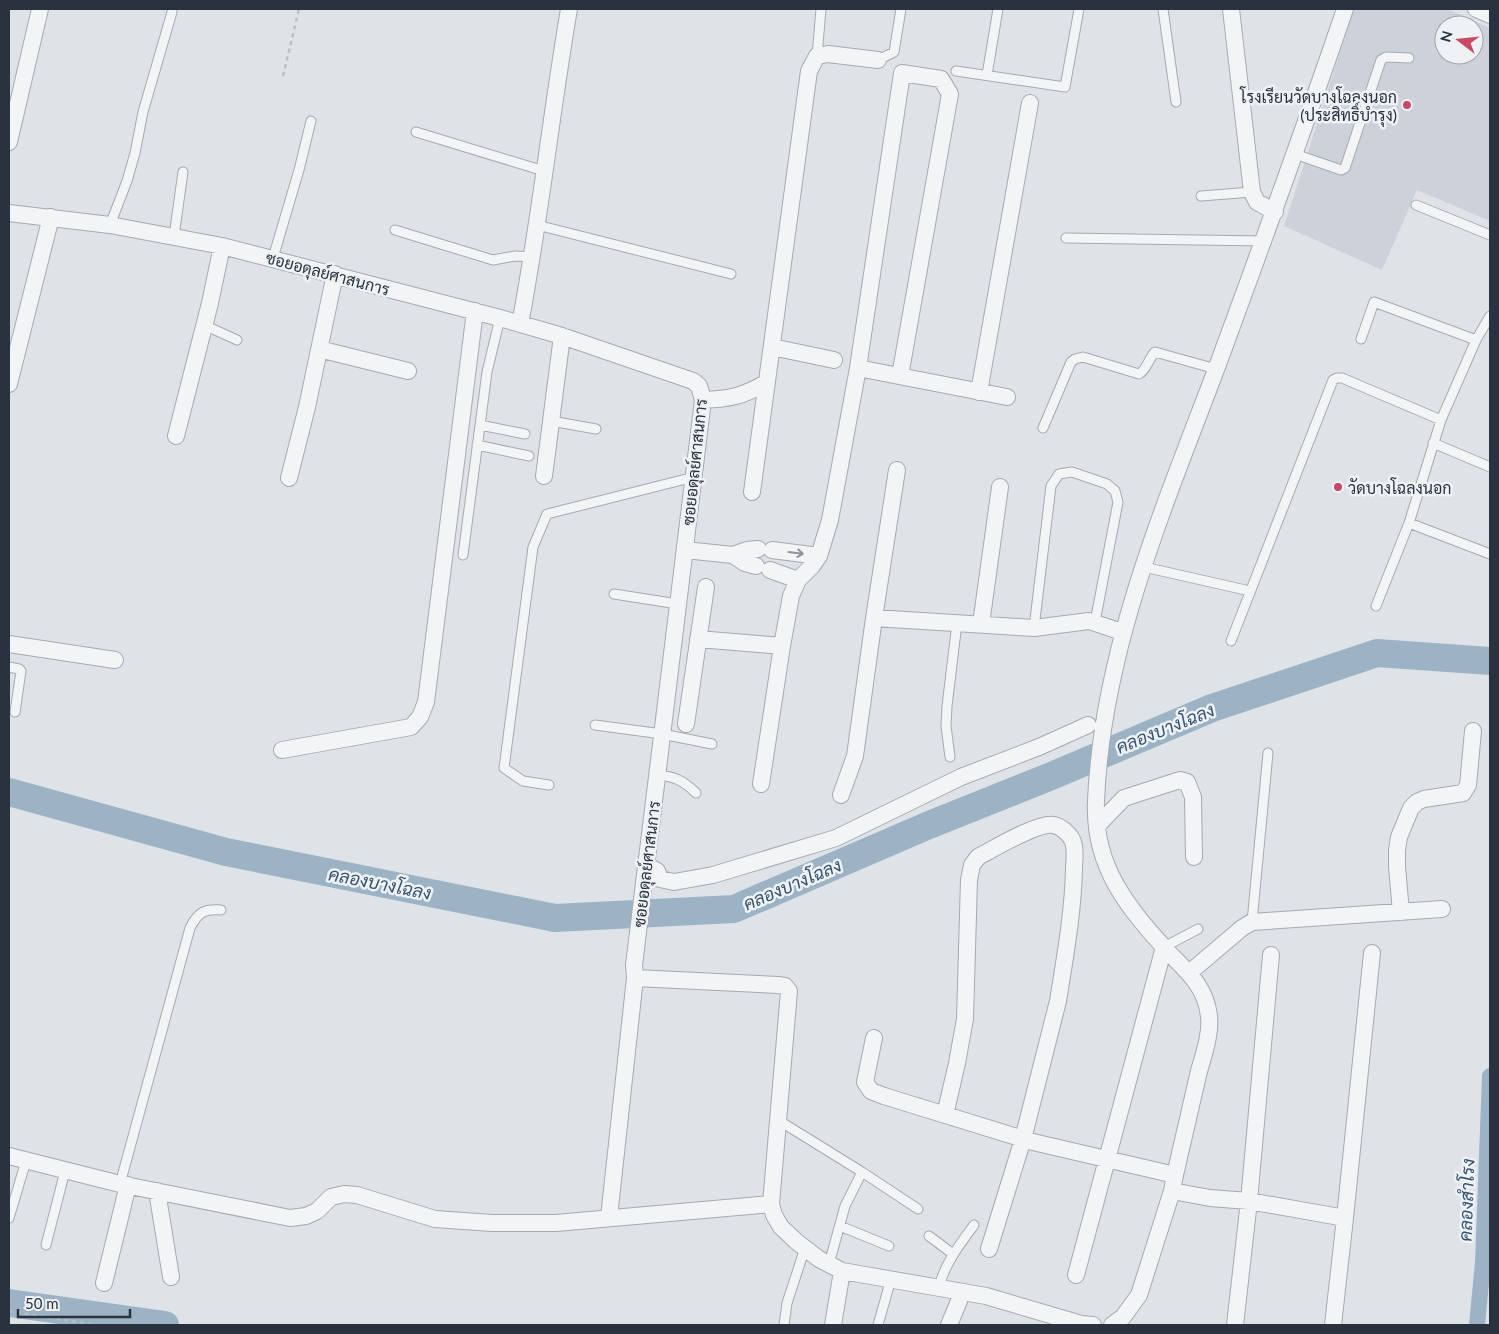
<svg xmlns="http://www.w3.org/2000/svg" width="1499" height="1334" viewBox="0 0 1499 1334" font-family="Lato,Sarabun,sans-serif">
<rect width="100%" height="100%" fill="#dfe3e8"/>
<!-- built -->
<path fill="#cdd2da" fill-rule="evenodd" d="M1354 9H1448L1490 28V221L1417 190 1382 270 1284 226ZM1444 25H1474V55H1444Z"/>
<g fill="none" stroke-linecap="round" stroke-linejoin="round">
<!-- canal -->
<path stroke="#9cb3c6" stroke-width="16" d="M1477 1325 1483 1262 1490 1076"/>
<!-- river -->
<path stroke="#9cb3c6" stroke-width="28" d="M9 792 226 852 555 918 734 909 929 825 1049 777 1212 708 1377 653 1490 661
M9 1303 165 1325"/>
<defs>
<path id="lane" d="M1163 9 1176 102
M817 56 821 9
M878 60 894 52 901 9
M956 71 1065 87 1079 9
M987 75 998 9
M416 132 544 171
M1295 154 1341 170 1345 168 1381 60 1386 57 1409 58
M1201 196 1252 192
M1416 205 1490 235
M110 225 127 181 135 153 143 112 172 12
M537 225 731 274
M395 230 493 260 515 256 533 257
M174 236 183 172
M1066 238 1264 241
M273 258 299 170 311 121
M204 325 237 340
M1361 339 1374 302 1476 340
M551 421 596 429
M480 425 525 434
M1043 428 1071 362 1075 359 1083 357 1139 374C1146 371 1149 358 1155 352L1216 369
M1433 443 1490 467
M477 445 529 456
M1409 523 1490 554
M463 555 487 372 500 318
M1144 567 1250 591
M614 594 678 604
M1376 606 1409 523 1441 420 1476 340 1490 316
M1034 628 1051 486 1059 474 1072 472 1107 484 1115 491 1118 502 1095 622
M1231 641 1333 380 1337 378H1342L1441 420
M9 667 19 669 21 671 15 712
M595 725 662 734 712 744
M950 757 946 726 947 706 957 623
M657 775C674 776 684 781 696 793
M549 785 523 781 504 768 533 547 547 514 694 477
M1252 922 1268 753
M1164 947 1198 929
M778 1120 862 1172 918 1209
M120 1184 190 928C198 912 204 909 221 910
M9 1218 26 1161
M840 1226 889 1246
M929 1236 953 1254
M46 1245 65 1171
M829 1264 845 1206 862 1172
M939 1287C945 1263 960 1244 974 1225
M784 1325 787 1303 805 1248
M878 1325 891 1279"/>
<path id="street" d="M1231 9 1252 192 1257 202 1275 212
M1476 9 1490 15
M9 142 40 9
M9 213 110 225 222 246 500 318 562 336 693 381 699 386 703 400 634 965 635 978 609 1217
M520 324C540 220 551 114 569 9
M772 347 834 360
M319 349 408 371
M858 368 1007 397
M9 384 51 217
M979 392 1030 103
M703 400C730 399 744 396 767 382
M176 436 210 303 222 246
M544 476 562 336
M289 478 307 407 335 274
M752 492 809 71 817 56 828 54 878 60
M685 550 733 555
M772 550 819 556
M756 566 745 563 733 555 747 550 758 549
M770 570 798 580
M874 618 1034 628 1089 621 1122 632
M981 624 1000 487
M698 639 782 646
M9 644 115 660
M686 724 706 587
M282 750 411 727 420 717 426 702 475 311
M761 784 782 646 791 596 798 580 812 566 819 556 830 520 858 368 902 73 941 79 950 94 900 376
M841 795 855 756 874 618 897 470
M1097 826 1124 798 1180 780 1187 782 1193 797 1194 857
M646 865 657 871 660 879 674 882 713 875 836 838 961 777 1039 747 1088 725
M1401 912 1397 867V850L1399 837 1411 808 1417 802 1424 799 1463 793 1468 785 1473 731
M1189 973 1242 928 1252 922 1442 909
M635 978 778 985 785 986 789 991 771 1204 774 1215 781 1227 797 1242 819 1259 842 1271 986 1296 1081 1324 1093 1325
M874 1038 865 1082 871 1091 884 1096 1033 1142 1175 1175
M945 1115 957 1063 965 1019 969 880 972 865 978 857C993 849 1038 822 1054 825 1062 827 1071 835 1073 842 1076 850 1074 860 1074 869 1073 913 1065 957 1058 1001L1023 1139 989 1249
M9 1156 120 1184 290 1218 306 1216 317 1211 331 1197 344 1194 357 1195 435 1219 492 1223H556L771 1204
M157 1191 171 1277
M1172 1191 1210 1198 1249 1201 1345 1218 1333 1325
M1345 1218 1372 953
M1076 1275 1164 947
M104 1283 128 1185
M833 1325 842 1271
M949 1325 959 1301
M1112 1325 1123 1317 1139 1295 1172 1191 1175 1175C1183 1140 1191 1106 1199 1071 1204 1054 1211 1033 1209 1016 1206 988 1189 973 1170 954 1128 908 1093 867 1096 801 1102 653 1162 512 1214 375 1259 253 1303 132 1345 9
M1235 1325 1249 1201 1271 955"/>
</defs>
<!-- lane casing -->
<use href="#lane" stroke="#a5aab2" stroke-width="11"/>
<!-- street casing -->
<use href="#street" stroke="#a5aab2" stroke-width="18"/>
<!-- path -->
<path stroke="#babec2" stroke-width="2.5" stroke-dasharray="4 4" stroke-linecap="butt" d="M283 76 299 9
M9 1311 96 1325"/>
<!-- lane -->
<use href="#lane" stroke="#f2f4f6" stroke-width="9"/>
<!-- street -->
<use href="#street" stroke="#f2f4f6" stroke-width="16"/>
</g>
<!-- one-way arrows -->
<defs><path id="oneway-shaft" d="M-6 0H5M1.5-3L5.5 0L1.5 3" fill="none" stroke-width="1.6" stroke-linecap="round" stroke-linejoin="round" transform="scale(1.25)"/></defs>
<use stroke="#8e939a" href="#oneway-shaft" transform="translate(796 553) rotate(7)"/>
<!-- markers -->
<g fill="#c84963" stroke="#eff2f5" stroke-width="2">
<circle cx="1407" cy="105" r="5"/>
<circle cx="1338" cy="487" r="5"/>
</g>
<g text-anchor="middle" dominant-baseline="central" stroke-width="5" stroke-linejoin="round" paint-order="stroke">
<!-- poi labels -->
<g font-size="16" fill="#29323e" stroke="#eff2f5" text-anchor="end">
<text x="1397" y="96">โรงเรียนวัดบางโฉลงนอก<tspan x="1397" dy="18">(ประสิทธิ์บำรุง)</tspan></text>
<text x="1348" y="487" text-anchor="start">วัดบางโฉลงนอก</text>
</g>
<!-- street labels -->
<g font-size="16" fill="#29323e" stroke="#eff2f5">
<text transform="translate(328 273) rotate(15)">ซอยอดุลย์ศาสนการ</text>
<text transform="translate(694 462) rotate(-84)">ซอยอดุลย์ศาสนการ</text>
<text transform="translate(646 864) rotate(-83)">ซอยอดุลย์ศาสนการ</text>
</g>
<!-- water labels -->
<g font-size="18" font-style="italic" fill="#355270" stroke="#eff2f5">
<text transform="translate(1165 728) rotate(-22)">คลองบางโฉลง</text>
<text transform="translate(380 883) rotate(11)">คลองบางโฉลง</text>
<text transform="translate(792 884) rotate(-23)">คลองบางโฉลง</text>
<text transform="translate(1466 1200) rotate(-88)">คลองสำโรง</text>
</g>
</g>
<!-- border -->
<rect width="1499" height="1334" fill="none" stroke="#29323e" stroke-width="20"/>
<!-- north arrow -->
<g transform="translate(1459 40) rotate(286)"><circle r="24" fill="#eff2f5" stroke="#a0a5ac"/>
<path d="M0-4L9 19L0 12L-9 19Z" fill="#c84963"/>
<text y="-8" font-size="14" font-weight="bold" text-anchor="middle" fill="#29323e">N</text>
</g>
<!-- scale -->
<path d="M18 1309v8h112v-8" fill="none" stroke="#29323e" stroke-width="2.5"/>
<text x="25" y="1309" font-size="15" fill="#29323e" stroke="#eff2f5" stroke-width="4" paint-order="stroke">50 m</text>
</svg>
